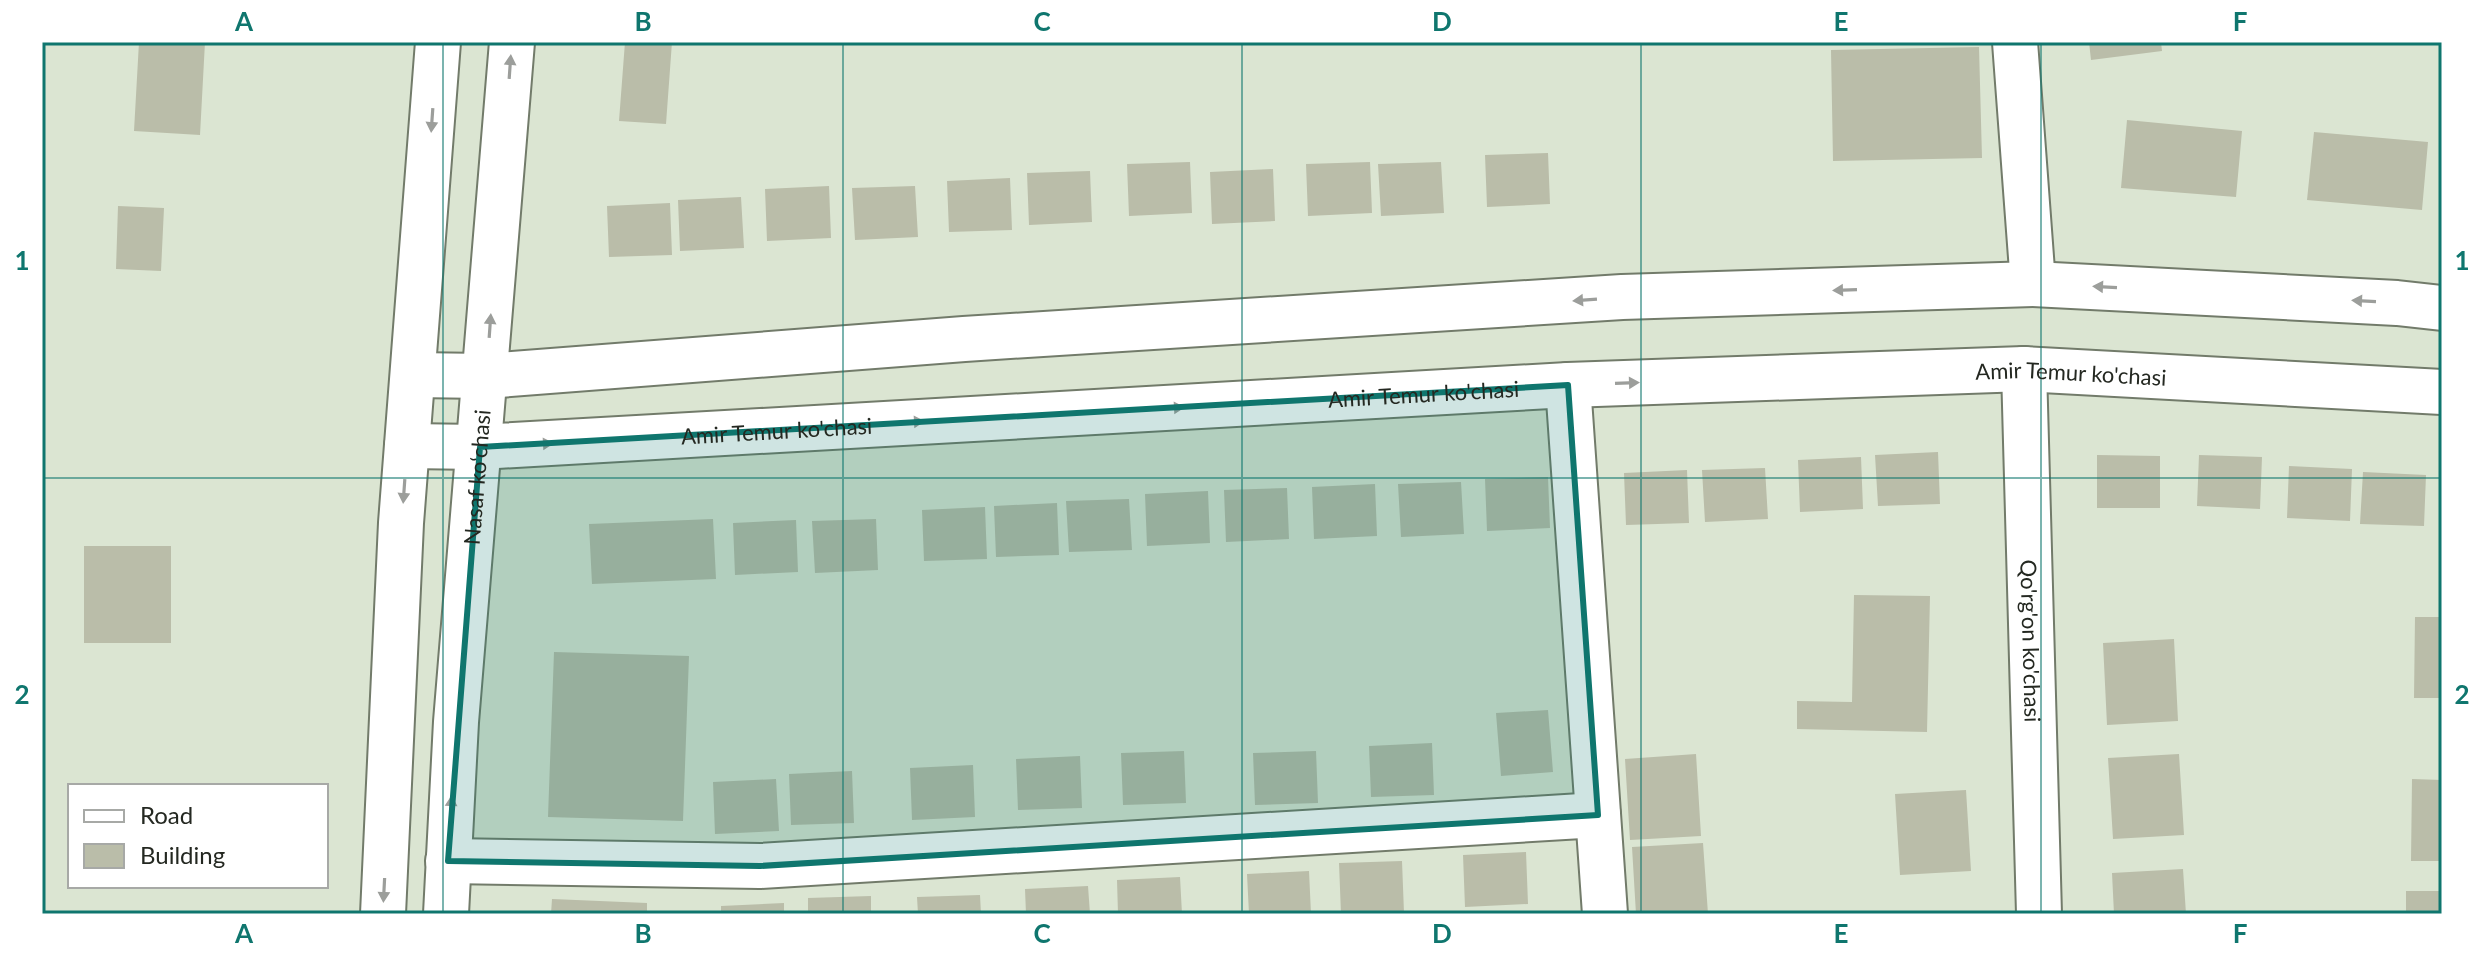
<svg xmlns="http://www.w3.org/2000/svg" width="2484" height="956" viewBox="0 0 2484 956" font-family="Lato,sans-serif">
<rect width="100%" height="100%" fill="#dbe5d2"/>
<!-- building -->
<path fill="#babda9" d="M139 42H205L200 135 134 131Z
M625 42H672L666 124 619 121Z
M2089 42H2161L2162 51 2091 60Z
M1979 47 1982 158 1833 161 1831 50Z
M2127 120 2242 131 2236 197 2121 188Z
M2314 132 2428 142 2422 210 2307 200Z
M1548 153 1550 204 1487 207 1485 155Z
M1190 162 1192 213 1129 216 1127 164Z
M1370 162 1372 213 1308 216 1306 164Z
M1441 162 1444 213 1381 216 1378 164Z
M1273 169 1275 221 1212 224 1210 172Z
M1090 171 1092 222 1029 225 1027 173Z
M1010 178 1012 230 949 232 947 181Z
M829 186 831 238 767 241 765 189Z
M915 186 918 237 855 240 852 188Z
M741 197 744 248 680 251 678 200Z
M670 203 672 255 609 257 607 206Z
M118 206 164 208 161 271 116 269Z
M1938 452 1940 504 1878 506 1875 455Z
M2097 455 2160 456V508H2097Z
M2199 455 2262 457 2260 509 2197 506Z
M1861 457 1863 509 1800 512 1798 460Z
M2289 466 2352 469 2350 521 2287 518Z
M1765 468 1768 519 1705 522 1702 470Z
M1687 470 1689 523 1626 525 1624 473Z
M2363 472 2426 475 2424 526 2360 524Z
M1548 477 1550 528 1487 531 1485 479Z
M1461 482 1464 534 1401 537 1398 484Z
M1375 484 1377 536 1314 539 1312 487Z
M1287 488 1289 539 1226 542 1224 490Z
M1208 491 1210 543 1147 546 1145 494Z
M1129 499 1132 550 1069 552 1066 501Z
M1057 503 1059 555 996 557 994 506Z
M985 507 987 559 924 561 922 510Z
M713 519 716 579 592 584 589 524Z
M876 519 878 570 815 573 812 521Z
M796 520 798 572 735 575 733 523Z
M84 546H171V643H84Z
M1854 595 1930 596 1927 732 1797 729V701L1852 702Z
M2415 617H2442V698H2414Z
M2174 639 2178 721 2107 725 2103 643Z
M554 652 689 656 683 821 548 817Z
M1548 710 1553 772 1501 776 1496 713Z
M1432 743 1434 795 1371 797 1369 746Z
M1184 751 1186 803 1123 805 1121 753Z
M1316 751 1318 803 1255 805 1253 753Z
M1696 754 1701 836 1630 840 1625 759Z
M2179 754 2184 835 2113 839 2108 758Z
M1080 756 1082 808 1018 810 1016 759Z
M973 765 975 817 912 820 910 768Z
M852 771 854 823 791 825 789 774Z
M776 779 779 831 715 834 713 782Z
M2412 779 2442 780V861H2411Z
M1966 790 1971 871 1900 875 1895 794Z
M1703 843 1708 914H1636L1632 847Z
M1526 852 1528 904 1465 907 1463 855Z
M1402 861 1404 913 1341 914 1339 863Z
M2183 869 2186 914H2114L2112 873Z
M1309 871 1311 914H1249L1247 874Z
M1180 877 1182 914H1118L1117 880Z
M1088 886 1090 914H1026L1025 889Z
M2406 891H2442V914H2406Z
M980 895 981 914H918L917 897Z
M871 896V914H808V898Z
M552 899 647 903V914H551Z
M784 903V914H721V906Z"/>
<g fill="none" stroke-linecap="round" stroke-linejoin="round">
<defs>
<g id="street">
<path d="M2015 42 2033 284"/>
<path id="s1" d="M2024 369 2039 914"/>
<path d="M1568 385 1605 914"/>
<path d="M448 861 760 866 1598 815"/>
</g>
<g id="secondary">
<path d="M413 375 486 376 964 339 1622 297 2033 284 2397 303 2442 308"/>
<path id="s2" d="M407 446 480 447 1568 385 2024 369 2442 392"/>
<path d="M383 914 401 523 438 42"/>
<path id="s3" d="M446 914 456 722 512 42"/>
</g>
</defs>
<!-- street casing -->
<use href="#street" stroke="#727b6a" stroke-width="48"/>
<!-- secondary casing -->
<use href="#secondary" stroke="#727b6a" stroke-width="48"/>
<!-- street -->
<use href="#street" stroke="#fff" stroke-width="44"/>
<!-- secondary -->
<use href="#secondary" stroke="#fff" stroke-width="44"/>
</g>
<!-- one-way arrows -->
<defs><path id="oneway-solid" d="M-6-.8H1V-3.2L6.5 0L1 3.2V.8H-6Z" transform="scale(2)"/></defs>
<g fill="#9c9e9b">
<use href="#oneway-solid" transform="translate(510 67) rotate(-86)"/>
<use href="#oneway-solid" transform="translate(432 120) rotate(94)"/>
<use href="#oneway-solid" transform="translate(2105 287) rotate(-177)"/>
<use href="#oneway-solid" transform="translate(1845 290) rotate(178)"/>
<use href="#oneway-solid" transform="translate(1585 300) rotate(176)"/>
<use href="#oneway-solid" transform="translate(2364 301) rotate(-177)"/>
<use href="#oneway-solid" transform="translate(490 326) rotate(-86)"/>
<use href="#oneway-solid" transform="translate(1627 383) rotate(-2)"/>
<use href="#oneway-solid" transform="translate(1172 408) rotate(-3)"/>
<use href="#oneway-solid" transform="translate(912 422) rotate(-3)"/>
<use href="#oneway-solid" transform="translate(541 444) rotate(-3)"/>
<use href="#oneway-solid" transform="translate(404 491) rotate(94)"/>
<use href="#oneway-solid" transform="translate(451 808) rotate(-87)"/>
<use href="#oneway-solid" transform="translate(384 890) rotate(93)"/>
</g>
<!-- marked area -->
<path fill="#0f766e" fill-opacity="0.2" stroke="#0f766e" stroke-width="6" stroke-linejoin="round" d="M1568 385 1598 815 760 866 448 861 480 447Z"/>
<!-- grid -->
<path fill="none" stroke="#0f766e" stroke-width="2" stroke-opacity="0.55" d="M443 42V914M843 42V914M1242 42V914M1641 42V914M2041 42V914M42 478H2442"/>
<g text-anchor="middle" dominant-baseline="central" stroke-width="6" stroke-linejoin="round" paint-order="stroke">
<!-- street labels -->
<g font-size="22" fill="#242821" stroke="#fff">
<text stroke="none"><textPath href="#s2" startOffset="1666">Amir Temur ko'chasi</textPath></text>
<text stroke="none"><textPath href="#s2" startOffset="1018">Amir Temur ko'chasi</textPath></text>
<text stroke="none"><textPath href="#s2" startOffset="370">Amir Temur ko'chasi</textPath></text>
<text stroke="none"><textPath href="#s3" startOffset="438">Nasaf ko‘chasi</textPath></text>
<text stroke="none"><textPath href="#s1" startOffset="272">Qo'rg'on ko'chasi</textPath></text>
</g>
</g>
<!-- border -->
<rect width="2484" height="956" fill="none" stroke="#ffffff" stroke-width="88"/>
<!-- legend -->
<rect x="68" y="784" width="260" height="104" fill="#ffffff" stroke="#a7a9a6" stroke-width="2"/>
<rect x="84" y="810" width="40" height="12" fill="#ffffff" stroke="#a7a9a6" stroke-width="2"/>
<text x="140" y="824" font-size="24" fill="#242821">Road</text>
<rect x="84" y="844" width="40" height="24" fill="#babda9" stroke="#a7a9a6" stroke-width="2"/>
<text x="140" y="864" font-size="24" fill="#242821">Building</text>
<rect x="44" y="44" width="2396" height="868" fill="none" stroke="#0f766e" stroke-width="3"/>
<g font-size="26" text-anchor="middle" font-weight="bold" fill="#0f766e">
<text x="244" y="31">A</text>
<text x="643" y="31">B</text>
<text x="1042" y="31">C</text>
<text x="1442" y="31">D</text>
<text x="1841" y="31">E</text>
<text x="2240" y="31">F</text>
<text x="22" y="270">1</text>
<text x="2462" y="270">1</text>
<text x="22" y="704">2</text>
<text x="2462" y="704">2</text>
<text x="244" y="943">A</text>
<text x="643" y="943">B</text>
<text x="1042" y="943">C</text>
<text x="1442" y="943">D</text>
<text x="1841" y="943">E</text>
<text x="2240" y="943">F</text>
</g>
</svg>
